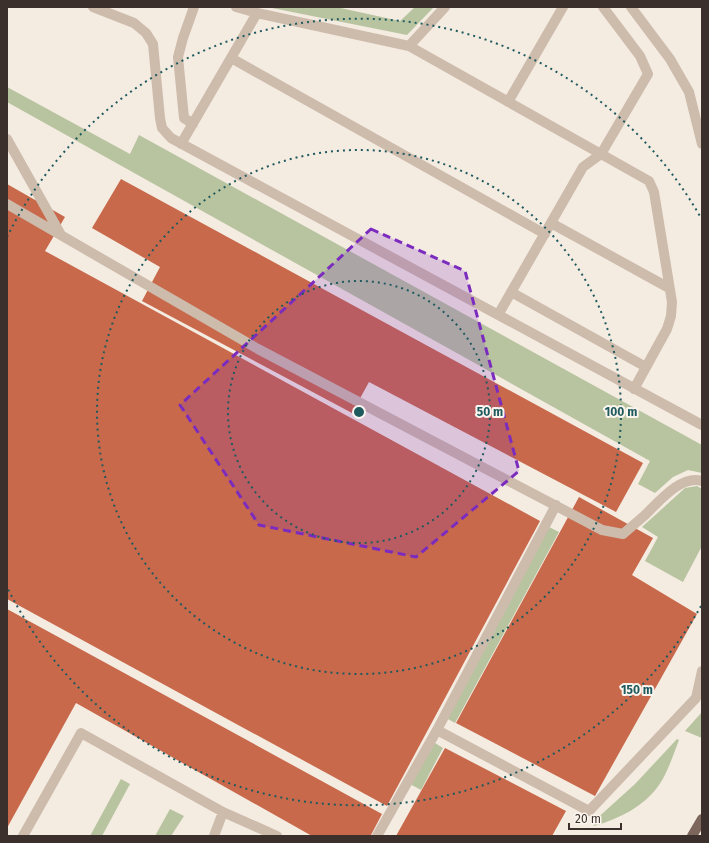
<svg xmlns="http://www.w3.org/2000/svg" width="709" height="843" viewBox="0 0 709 843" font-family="'Fira Sans',sans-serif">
<rect width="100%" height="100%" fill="#f4ebe1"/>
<!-- green -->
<path fill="#b8c4a0" d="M272 7H336L400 21 415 7H434L407 35 272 8Z
M7 87 130 154 139 135 702 445V473L688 470 673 477 655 493 638 484 650 461 7 102Z
M697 486 702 489V546L683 582 645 561 658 537 642 527 685 488Z
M547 526 559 532 455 723 446 718Z
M702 712V738L685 731Z
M677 739 679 740C673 755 668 772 659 785 644 807 618 819 594 826L593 822 635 784Z
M432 741 443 748 421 790 408 783Z
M121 779 130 784 102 836H90Z
M170 809 184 816 171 836H155Z"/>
<!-- building -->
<path fill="#c8694b" d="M121 179 643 463 616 512 369 382 352 413 142 301 160 267 92 228Z
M7 184 65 217 45 251 540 521 387 806 7 599Z
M579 497 653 538 632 575 697 614 595 796 456 723Z
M7 609 382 814 371 835 312 836 76 703 7 828Z
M445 748 566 811 552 836H396Z"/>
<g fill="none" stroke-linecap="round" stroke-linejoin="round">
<!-- minor -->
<path stroke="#cdbbac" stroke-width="10" d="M93 7 134 23 146 33 153 44 160 118 162 128 171 138 702 425
M236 7 257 13
M603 7 640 56 648 74 601 154 649 181 654 192 672 302 671 316 667 329 634 389
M631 7 670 59 689 92 702 144
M409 46 601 154 583 167 498 315
M231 58 545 234
M508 102 563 7
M193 124 184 118 178 57 183 38 194 7
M7 139 61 235
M181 144 257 13 409 46 445 7
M7 204 258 349 602 530 623 534C630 528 637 522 644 516 658 503 681 474 702 481
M551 223 669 288
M511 292 646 367
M437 730 589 811 696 698 702 671
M23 836 81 733 223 812 277 836
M214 836 223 812
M377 836 437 730 556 505"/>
<!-- major -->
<path stroke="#7d675c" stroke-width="10" d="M692 836 702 819"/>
</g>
<!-- marked area -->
<path fill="#7b2cbf" fill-opacity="0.2" stroke="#7b2cbf" stroke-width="3" stroke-dasharray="8 5" stroke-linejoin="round" d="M371 229 465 271 519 471 416 557 259 525 180 405Z"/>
<!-- distance rings -->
<g fill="none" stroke="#1f5a5e" stroke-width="2" stroke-dasharray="2 4">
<circle cx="359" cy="412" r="131"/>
<circle cx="359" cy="412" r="262"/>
<path d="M701 606A393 393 0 0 1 7 587M7 237A393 393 0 0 1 701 218"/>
</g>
<circle cx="359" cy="412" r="6" fill="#1f5a5e" stroke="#fbf5ee" stroke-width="2"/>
<g font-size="12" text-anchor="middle" font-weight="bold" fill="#1f5a5e" stroke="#fbf5ee" stroke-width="4" stroke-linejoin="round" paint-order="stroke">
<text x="490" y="416">50 m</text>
<text x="621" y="416">100 m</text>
<text x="637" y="694">150 m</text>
</g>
<!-- border -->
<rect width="709" height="843" fill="none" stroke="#3b302b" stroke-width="16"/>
<!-- scale -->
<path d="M569 823v6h52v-6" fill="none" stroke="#3b302b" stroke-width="2"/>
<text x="575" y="823" font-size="12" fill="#3b302b" stroke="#fbf5ee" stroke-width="3" paint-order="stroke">20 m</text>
</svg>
